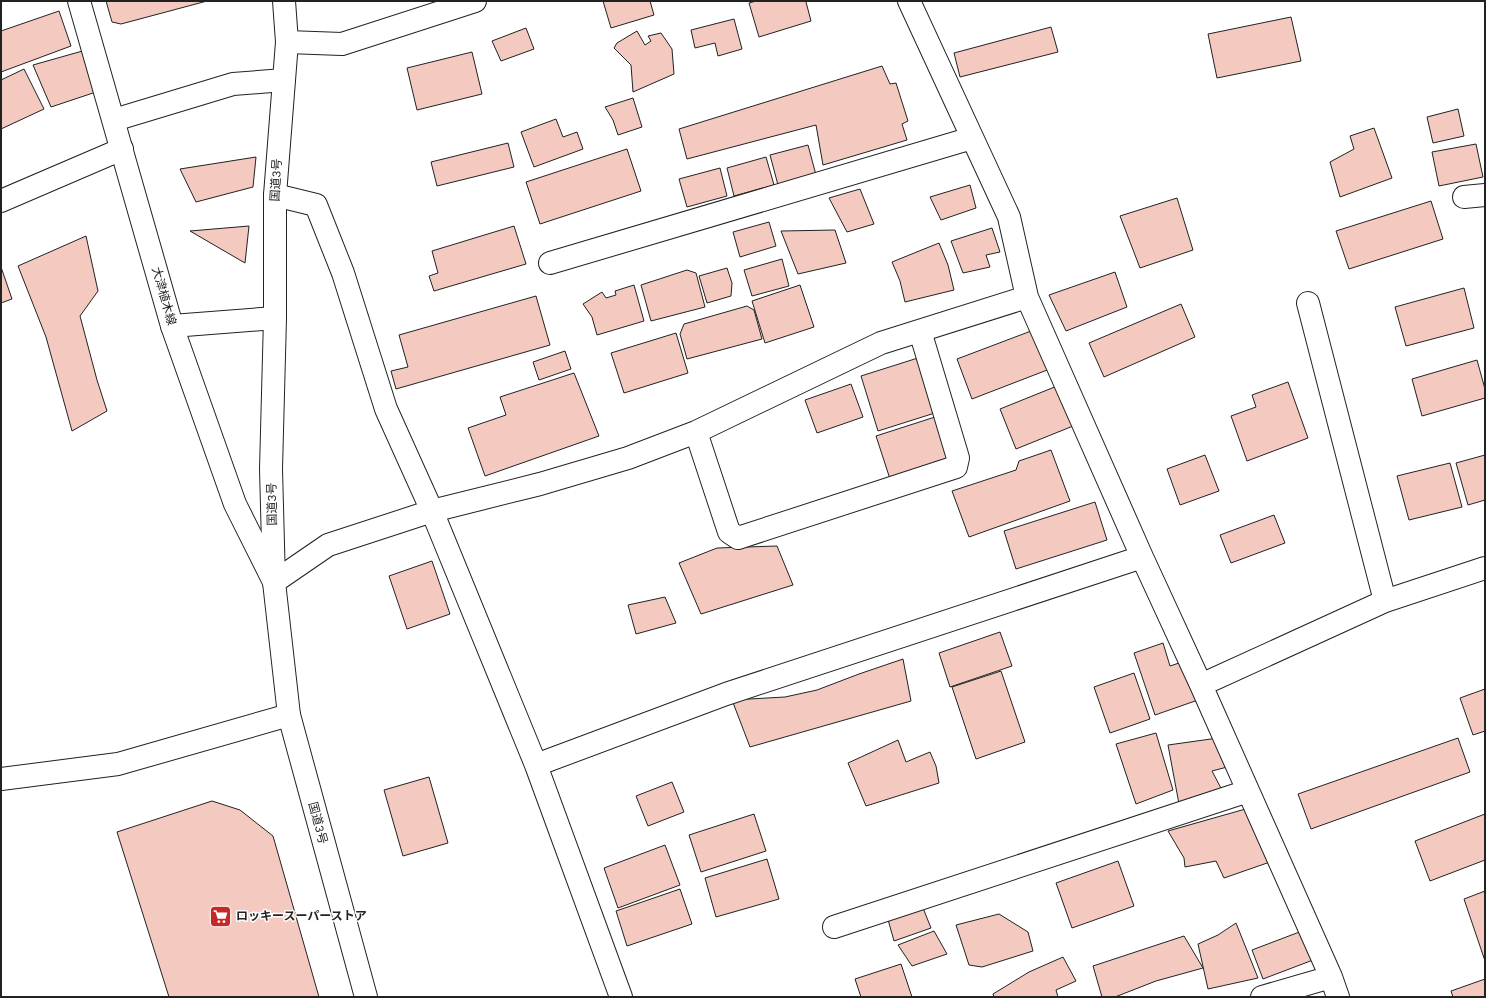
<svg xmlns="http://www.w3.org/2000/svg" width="1486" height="998" viewBox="0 0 1486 998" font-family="'Work Sans','Noto Sans JP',sans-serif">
<rect width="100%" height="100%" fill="#fff"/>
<!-- building -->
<path fill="#f3c9c0" stroke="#222" d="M106 1H207L121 24 112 22Z
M603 1H650L654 15 611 28Z
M756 1H808L806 2 811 21 759 37 749 3Z
M59 11 71 46 1 72V31Z
M1291 17 1301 61 1217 78 1208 34Z
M734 19 742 49 718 56 715 43 695 48 691 30Z
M1051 27 1058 52 960 77 954 53Z
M526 28 534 49 501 61 492 41Z
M637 31 645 45 651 41 648 36 661 33 672 49 674 74 633 92 631 65 614 48 617 43Z
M86 50 99 91 51 107 33 65Z
M472 52 482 94 417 110 407 68Z
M882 66 890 84 896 83 908 121 902 124 907 140 823 165 816 125 687 159 679 129Z
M24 69 44 109 1 129V80Z
M633 98 642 127 618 135 613 120 605 107Z
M1458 109 1464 136 1433 143 1427 117Z
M556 119 563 137 577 132 583 149 534 167 521 132Z
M1374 128 1392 178 1340 197 1330 162 1354 149 1350 136Z
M508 143 514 167 437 186 431 162Z
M1476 144 1483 177 1439 186 1432 152Z
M808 145 816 175 778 185 770 155Z
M627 149 641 191 540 224 526 182Z
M256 157 253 187 196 202 180 169Z
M766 157 774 185 734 196 727 168Z
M720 168 727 196 687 207 679 179Z
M970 185 976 208 941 220 930 197Z
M860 189 874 224 847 232 829 198Z
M1177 198 1193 250 1140 268 1120 216Z
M1431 201 1443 239 1349 269 1336 231Z
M769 222 776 246 740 257 733 232Z
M249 226 245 263 190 231Z
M514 226 526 264 434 291 429 276 438 273 432 251Z
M992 228 1000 252 986 255 990 267 963 273 951 241Z
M835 230 846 263 798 274 781 231Z
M86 236 98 291 80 316 97 380 107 411 72 431 46 337 18 266Z
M939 243 948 265 954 290 905 302 900 281 892 262Z
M782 259 789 286 752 296 744 270Z
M1 267 12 299 1 303Z
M727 268 732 283 731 296 707 303 699 276Z
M687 270 696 273 705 307 651 321 641 285Z
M1115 272 1127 307 1066 331 1049 295Z
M634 285 644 321 597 335 592 317 583 304 602 292 606 298 616 295 615 291Z
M800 285 814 327 765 343 752 301Z
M1464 288 1474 328 1406 346 1395 307Z
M536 296 550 345 396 389 391 371 408 367 399 335Z
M1181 304 1195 337 1104 377 1089 343Z
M747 306 754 310 762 339 687 359 680 334 684 324Z
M1039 328 1055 367 972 399 957 359Z
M676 333 688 373 624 393 611 353Z
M565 351 571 369 539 380 533 362Z
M921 357 938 412 878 431 861 376Z
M1477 360 1485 389V398L1422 416 1412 379Z
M574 373 599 436 485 476 468 428 506 415 500 397Z
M1288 382 1308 438 1247 461 1231 416 1256 407 1252 395Z
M851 384 863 417 817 433 805 400Z
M1062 384 1078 424 1016 449 1000 409Z
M935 417 949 461 890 479 876 436Z
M1051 450 1070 501 969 537 952 491 1016 470 1019 461Z
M1205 455 1219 491 1180 505 1167 469Z
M1485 455V500L1468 505 1456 463Z
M1450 463 1462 507 1409 520 1397 476Z
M1095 502 1107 540 1016 569 1004 531Z
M1274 515 1285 543 1231 563 1220 535Z
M777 546 793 585 701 614 679 563 717 548Z
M432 561 450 614 407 629 389 576Z
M665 597 676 623 636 634 628 605Z
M1000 632 1012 666 950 687 939 653Z
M1163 643 1170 666 1185 661 1198 700 1155 715 1134 653Z
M903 659 911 701 750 747 732 700 785 697 817 690 859 674Z
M1001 671 1025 742 976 759 952 687Z
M1134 673 1150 719 1110 733 1094 687Z
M1485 689V731L1473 735 1460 698Z
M1156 733 1173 790 1136 804 1116 744Z
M1218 738 1231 766 1212 771 1223 792 1179 804 1168 745Z
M1458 738 1470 772 1311 829 1298 794Z
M898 740 906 762 930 752 936 766 939 783 866 806 848 763Z
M429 777 448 843 403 856 384 790Z
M672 782 684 812 648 826 636 796Z
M212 801 240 810 273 836 319 997H169L117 832Z
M1249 808 1270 862 1224 878 1216 861 1185 867 1184 858 1168 831Z
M754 814 766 851 701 872 689 835Z
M1485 814V860L1430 881 1415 841Z
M665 845 680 885 618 908 604 868Z
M767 859 779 899 716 917 705 878Z
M1118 861 1134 906 1072 928 1056 883Z
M680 889 692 924 627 946 616 911Z
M1485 891V961L1464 899Z
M921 903 931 928 894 941 887 916Z
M999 914 1028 932 1033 951 982 967 969 965 956 925Z
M1236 923 1258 978 1208 989 1198 944 1218 935Z
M934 931 947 954 912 966 898 945Z
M1302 931 1313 960 1263 979 1252 950Z
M1184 936 1203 968 1156 981 1115 997H1102L1093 966Z
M1063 957 1076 981 1056 990 1058 997H994L993 994 1029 972Z
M901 964 912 997H861L855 979Z
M1485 979V997H1453L1451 991Z"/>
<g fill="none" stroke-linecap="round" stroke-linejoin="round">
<defs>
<path id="minor" d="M909 1 1009 217 1027 297 1142 557 1201 685 1331 977 1338 997
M287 42 342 44 475 1
M114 120 233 84 284 80
M275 195 316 205 343 273 386 409 432 511 536 765 621 997
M1464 197 1485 195
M1 201 122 149
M550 263 972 138
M1308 303 1385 601
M172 326 275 318
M696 432 729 532 738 538 956 467 958 458 920 331
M274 582 328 545 432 511 540 484 628 458 696 432 881 343 1027 297
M1201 685 1385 601 1485 568
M536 765 726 694 1142 557
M1 779 118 764 289 715
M834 927 1248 791
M1262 997 1331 977"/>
<path id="major" d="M79 1 172 326 235 504 274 582"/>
<path id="highway" d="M284 1 287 42 275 195V318L271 469 274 582 289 715 366 997"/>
</defs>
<!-- minor casing -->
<use href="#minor" stroke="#222" stroke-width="24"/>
<!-- major casing -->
<use href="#major" stroke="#222" stroke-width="24"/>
<!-- highway casing -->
<use href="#highway" stroke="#222" stroke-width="24"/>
<!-- minor -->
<use href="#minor" stroke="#fff" stroke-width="22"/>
<!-- major -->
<use href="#major" stroke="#fff" stroke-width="22"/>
<!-- highway -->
<use href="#highway" stroke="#fff" stroke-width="22"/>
</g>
<!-- icons -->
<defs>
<symbol id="supermarket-square" viewBox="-11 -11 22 22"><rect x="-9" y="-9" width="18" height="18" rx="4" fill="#c62828" stroke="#fff"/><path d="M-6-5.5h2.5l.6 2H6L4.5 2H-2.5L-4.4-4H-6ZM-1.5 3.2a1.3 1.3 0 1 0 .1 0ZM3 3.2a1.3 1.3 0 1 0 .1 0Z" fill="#fff"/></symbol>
</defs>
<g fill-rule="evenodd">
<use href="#supermarket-square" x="208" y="904" width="25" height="25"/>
</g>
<g text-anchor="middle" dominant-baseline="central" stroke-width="3" stroke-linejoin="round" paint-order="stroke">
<!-- street labels -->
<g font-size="12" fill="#222" stroke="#fff">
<text transform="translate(276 180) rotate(-87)">国道3号</text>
<text transform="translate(164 296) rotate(74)">大津植木線</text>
<text transform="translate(272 504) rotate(-91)">国道3号</text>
<text transform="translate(318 823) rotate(75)">国道3号</text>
</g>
<!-- poi labels -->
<g font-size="12" font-weight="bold" fill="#222" stroke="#fff" text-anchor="start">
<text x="236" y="916">ロッキースーパーストア</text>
</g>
</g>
<!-- border -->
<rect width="1486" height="998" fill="none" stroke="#222222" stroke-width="4"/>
</svg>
